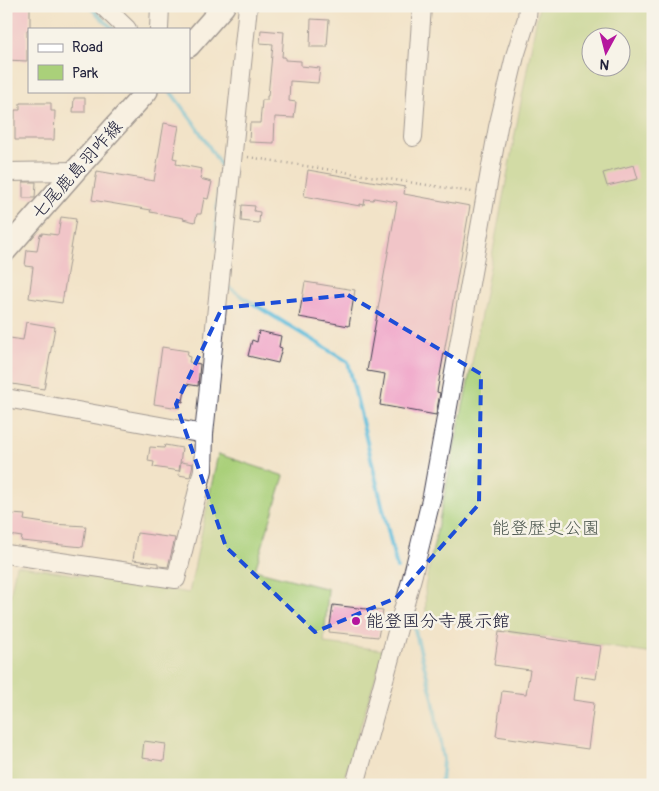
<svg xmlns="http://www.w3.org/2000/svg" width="659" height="791" viewBox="0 0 659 791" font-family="Pangolin,'Klee One',sans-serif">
<rect width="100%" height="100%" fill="#f7f3e8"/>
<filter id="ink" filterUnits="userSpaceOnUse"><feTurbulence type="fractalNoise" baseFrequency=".02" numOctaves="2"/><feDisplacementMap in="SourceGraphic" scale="10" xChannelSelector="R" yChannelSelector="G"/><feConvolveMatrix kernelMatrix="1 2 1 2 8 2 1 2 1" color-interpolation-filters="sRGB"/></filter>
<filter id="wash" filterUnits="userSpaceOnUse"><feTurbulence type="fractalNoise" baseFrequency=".0096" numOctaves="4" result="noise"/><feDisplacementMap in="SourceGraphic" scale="20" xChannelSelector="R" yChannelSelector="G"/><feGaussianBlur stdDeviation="1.12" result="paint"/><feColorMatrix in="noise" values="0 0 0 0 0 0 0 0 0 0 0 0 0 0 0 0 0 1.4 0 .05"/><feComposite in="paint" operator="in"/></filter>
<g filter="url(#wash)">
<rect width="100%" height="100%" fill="#f2e3c8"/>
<!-- green -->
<path fill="#aad07a" stroke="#66795a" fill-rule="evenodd" d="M539 6H653V654L426 618 425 587 471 368ZM592 38H622V68H592Z
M218 454 284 476 255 570 328 589 324 643 384 650 342 785H6V618L16 565 189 593Z"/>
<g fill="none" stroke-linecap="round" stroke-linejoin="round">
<!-- stream -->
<path stroke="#5dbcdb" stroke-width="4" d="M89 6 113 29
M170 91 194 123 222 167 218 195 216 240
M225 284 244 298 348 362 397 568
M410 611 433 699 443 760 441 785"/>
</g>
<g id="blocks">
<!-- building -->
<path fill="#f0a1c8" d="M6 6H30V29L27 30V61L6 60Z
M311 19 329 20 327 47H310Z
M261 30 284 32 282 57H285V60L301 61V66L320 68 318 83 290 81 289 101 296 102 294 118 275 117 274 143 249 142 250 123H260L262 100H267V96H268L273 44 260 43Z
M74 98H85V112H73Z
M20 103H51V111H55L54 140H15V110H20Z
M164 123 179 126 173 158 177 159 176 164 202 169 200 179 212 182 208 199 204 198 201 214H197L195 222 183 219 184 218 150 212 151 210 92 200 97 171 154 181Z
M634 165 638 179 607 186 603 173Z
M308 170 405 187 404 194 470 206 437 392 440 393 436 415 380 405 385 374 367 371 397 202 374 198 373 200 365 199 364 205 360 204V206L304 196Z
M23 182H36L35 198H23Z
M242 205 255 206 254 211 260 212 259 223 241 221Z
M61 217 76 219 62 303 29 298 33 267 25 266 27 250 37 251 40 234 42 235V233L58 235Z
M305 282 355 290 349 326 299 317Z
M26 322 55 327 44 389 6 383V361L10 338 23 340Z
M259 331 281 336 279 347 282 348 278 363 248 356 252 340 257 342Z
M162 347 188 351 187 356 190 357 189 362 200 364 198 386 186 384 183 402 180 401 179 408 154 404Z
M165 445 182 448 179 471 153 467 154 462 148 461 150 447 164 448Z
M181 462 193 464 190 477 179 475Z
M12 514 25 515 24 520 51 524 86 526 83 547 21 541 22 537 9 535Z
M137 533 175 538 168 567 158 566V563L133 560Z
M333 605 383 611 378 637 329 632Z
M499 632 601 646 596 679 576 676 573 700 594 703 588 749 496 736 502 691 526 694 530 670 494 665Z
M144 741 166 744 164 761 142 758Z"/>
</g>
</g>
<g filter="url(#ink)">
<use href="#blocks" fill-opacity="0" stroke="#413f50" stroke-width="1"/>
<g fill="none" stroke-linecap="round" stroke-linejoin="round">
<defs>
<path id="minor" d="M103 6 127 29
M159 29 160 6
M413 137 422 6
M6 172 75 171
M6 398 204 434
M6 554 176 579 203 470 204 434 248 6
M355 785 413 574 432 496 498 127 515 56 527 18 528 6"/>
<path id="major" d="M189 46 224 6
M6 250 75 171 147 91"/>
</defs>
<!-- minor casing -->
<use href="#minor" stroke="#413f50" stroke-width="20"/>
<!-- major casing -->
<use href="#major" stroke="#413f50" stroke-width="24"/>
<!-- path -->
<path stroke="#413f50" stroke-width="2.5" stroke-dasharray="1 4" stroke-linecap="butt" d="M248 157 472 192"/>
<!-- minor -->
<use href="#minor" stroke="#fff" stroke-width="18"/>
<!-- major -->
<use href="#major" stroke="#fff" stroke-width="21"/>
</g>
</g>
<!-- marked area -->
<path d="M0 0H659V791H0ZM348 295 481 374 479 504 396 598 315 632 226 547 176 404 222 308Z" fill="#f2e3c8" fill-opacity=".55" fill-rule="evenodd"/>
<path fill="none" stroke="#1d4ed8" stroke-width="4" stroke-dasharray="10 6" stroke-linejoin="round" d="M348 295 481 374 479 504 396 598 315 632 226 547 176 404 222 308Z"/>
<!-- markers -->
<circle fill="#b5179e" stroke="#f7f3e8" stroke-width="2" cx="356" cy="621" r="5"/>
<g text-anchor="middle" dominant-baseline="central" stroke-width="5" stroke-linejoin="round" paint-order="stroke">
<!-- street labels -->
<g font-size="18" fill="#22223b" stroke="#f7f3e8">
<text transform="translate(77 170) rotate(-48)">七尾鹿島羽咋線</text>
</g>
<!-- park labels -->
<g font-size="18" fill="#4b564e" stroke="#f7f3e8">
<text x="546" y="528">能登歴史公園</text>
</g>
<!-- poi labels -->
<g font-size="18" fill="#22223b" stroke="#f7f3e8" text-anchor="start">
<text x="366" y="621">能登国分寺展示館</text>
</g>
</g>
<!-- margin -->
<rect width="659" height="791" fill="none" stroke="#f7f3e8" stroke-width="25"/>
<!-- legend -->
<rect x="28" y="28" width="162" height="65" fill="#f7f3e8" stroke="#a29fa3"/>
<rect x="38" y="44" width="25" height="8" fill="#ffffff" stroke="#a29fa3"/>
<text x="72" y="52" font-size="15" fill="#22223b">Road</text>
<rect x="38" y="65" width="25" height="15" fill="#aad07a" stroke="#a29fa3"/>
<text x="72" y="78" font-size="15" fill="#22223b">Park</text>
<!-- north arrow -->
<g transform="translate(606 52) rotate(187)"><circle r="24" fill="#f7f3e8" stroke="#a29fa3"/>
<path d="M0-4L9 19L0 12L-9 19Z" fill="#b5179e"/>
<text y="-8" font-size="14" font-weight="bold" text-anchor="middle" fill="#22223b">N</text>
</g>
</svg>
